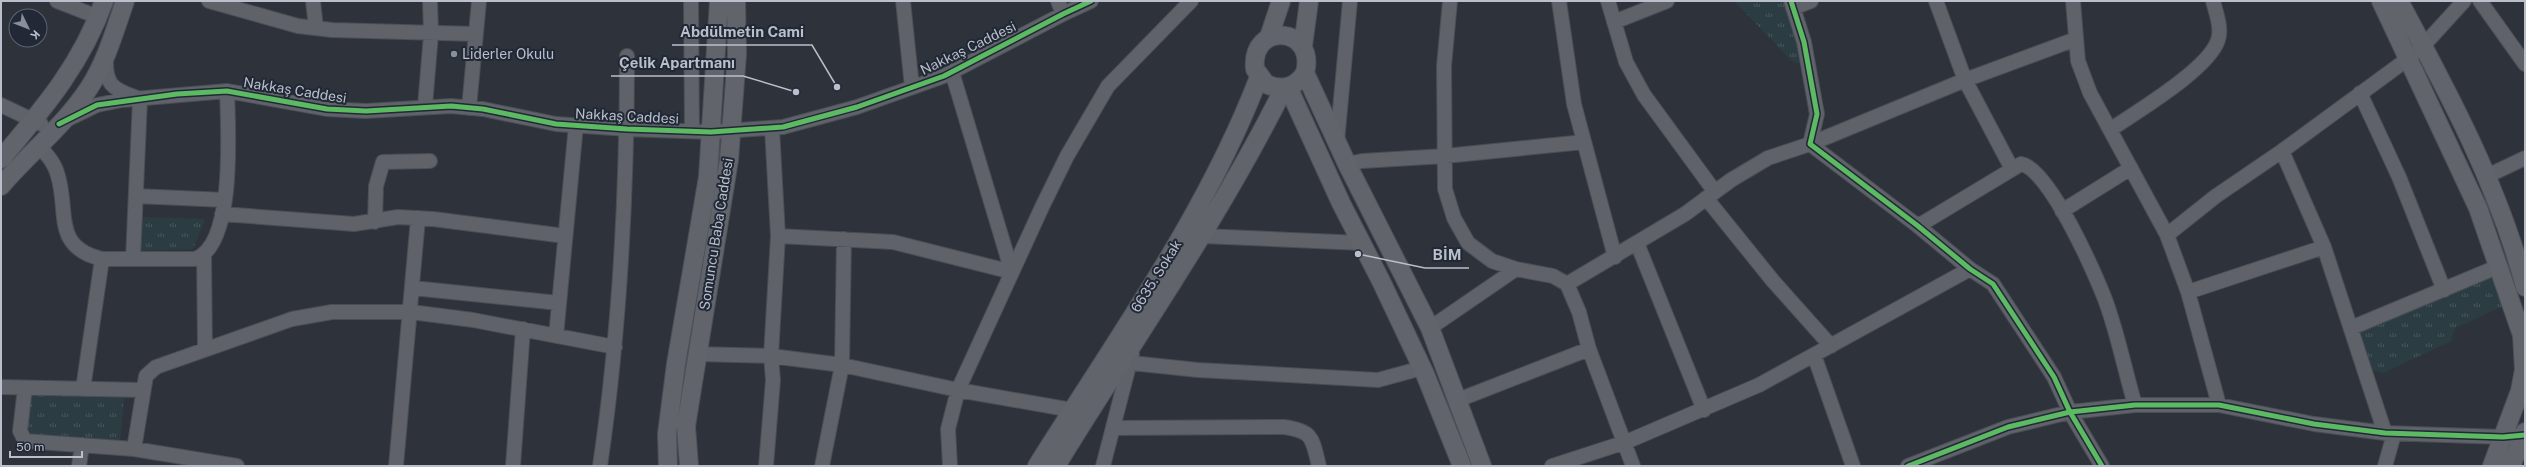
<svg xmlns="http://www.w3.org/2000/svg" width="2526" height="467" viewBox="0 0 2526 467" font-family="'Public Sans',sans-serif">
<defs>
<pattern id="park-tufts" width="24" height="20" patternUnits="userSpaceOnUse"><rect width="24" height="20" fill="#2b3d42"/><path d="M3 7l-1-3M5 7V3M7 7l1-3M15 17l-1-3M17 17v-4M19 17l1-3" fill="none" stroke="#48575c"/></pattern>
</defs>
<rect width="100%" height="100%" fill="#2e323b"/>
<!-- park -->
<path fill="url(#park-tufts)" d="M1734 1H1785L1803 57 1802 62 1797 63 1791 60Z
M139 217 205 219 193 249 141 251 137 247Z
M2494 276 2505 305 2455 328 2451 341 2383 373 2371 370 2356 332Z
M29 394 124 397 120 442 26 436Z"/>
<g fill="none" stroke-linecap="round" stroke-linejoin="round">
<defs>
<path id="minor" d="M57 1 98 17
M209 1 298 26 332 30 476 34
M313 1 316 28
M691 1 692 131
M903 1 912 87
M1058 1 1063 14
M1450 1 1444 66 1445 189 1454 218 1468 243 1492 261 1516 269 1553 276 1567 284 1579 312 1589 349 1633 466
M1559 1 1574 104 1615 257
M1608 1 1626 62 1644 95 1715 192
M1791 1 1804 42 1817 114 1810 144 1918 226 1970 269 1993 284 2054 377 2070 412 2102 466
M1936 1 1965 80 2012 169
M2073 1 2078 61 2090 93 2167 235 2188 292 2219 405
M2480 1 2525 64
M1793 8 1811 1
M1614 22 1667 1
M106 57C105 83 111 89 135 97
M952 72 1012 272
M2360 93 2399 177 2444 290
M1 105 41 124
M425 106 431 34 430 1
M469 108 479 1
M66 120 97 105 122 100 227 91 327 109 366 111 451 106 483 109 556 124 627 129 711 132 783 127 857 107 944 76 1063 14 1091 1
M2110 130C2136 112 2209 69 2218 40 2222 28 2216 13 2213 1
M1337 142 1350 1
M38 145C47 155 55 163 58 176 69 212 52 247 102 259H195C236 245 228 127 227 91
M2282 151 2324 247 2385 433
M1347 164 1362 161 1445 156 1584 142
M2485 177 2525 158
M136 196 225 200
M1706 198 1773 281 1831 346
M2062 211 2131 168
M222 214 354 224 398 217 433 219 565 236
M375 222 376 186 383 162 430 161
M1918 226 2021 164C2049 168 2096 275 2106 302 2118 335 2125 371 2135 405
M2167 235 2216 196 2282 151 2409 58 2423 46 2464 1
M778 236 893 242 1012 272
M1203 236 1362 243
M1637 243 1704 410
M204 256 205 349
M133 259 140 99
M1567 284 1685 214 1731 180 1768 158 1810 144 1965 80 2076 39
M413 288 559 303
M2188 292 2324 247
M1430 328 1516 269
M2351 328 2497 267
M556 336 576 125
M697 354 771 356 842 365 958 390 1072 410
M1814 355 1853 466
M1131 363 1198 370 1378 380 1422 368
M1 387 142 390
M25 388 20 431 25 441 134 449 237 466
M83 389 102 259
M1458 400 1589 349
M1113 428 1284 427C1314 431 1312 439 1319 466
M134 449 146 376 156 367 292 319 332 312H411L473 320 615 347
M79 466 82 445
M396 466 418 218
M513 466 523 329
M600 466C620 330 627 193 627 56
M766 466 773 380 771 356 778 236 772 128
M822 466 842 365 844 239
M950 466 948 429 958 390 1042 207 1067 156 1108 86 1191 1
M1103 466 1132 354
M1552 466 1626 442 1759 385 1970 269
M1908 466 2008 427 2070 412 2135 405H2219L2314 424 2385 433 2503 437 2525 435
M2385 466 2394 434"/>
<path id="major" d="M2381 1 2478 208 2522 335 2524 370 2520 391 2492 466
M2399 1C2448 92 2499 187 2525 287
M1269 37 1281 1
M1303 46 1309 1
M1305 73C1295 88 1282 91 1266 84L1255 69C1250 21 1317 26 1305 73L1347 164 1430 328 1482 466
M1288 87 1341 203 1381 281 1425 374 1462 466
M1 159C43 109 82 64 104 1
M1 186C29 153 65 125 89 88 106 62 115 30 125 1
M668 466 667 434 676 364 708 177 719 1
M689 466 686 426 729 160 737 54 736 1
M1037 466C1115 341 1206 216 1259 77
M1056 466C1133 340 1218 221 1284 88
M2511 466 2525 432"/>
</defs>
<!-- minor casing -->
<use href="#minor" stroke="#4a4d54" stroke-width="16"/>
<!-- major casing -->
<use href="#major" stroke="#4c4f58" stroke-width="20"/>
<!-- minor -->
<use href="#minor" stroke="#5f6269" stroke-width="14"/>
<!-- major -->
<use href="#major" stroke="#61646b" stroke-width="18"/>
<defs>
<path id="cycleway" d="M1791 1 1804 42 1817 114 1810 144 1918 226 1970 269 1993 284 2054 377 2070 412 2102 466
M59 124 97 105 177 94 227 91 327 109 366 111 451 106 483 109 556 124 627 129 711 132 783 127 857 107 944 76 1063 14 1091 1
M1908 466 2008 427 2070 412 2135 405H2219L2314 424 2385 433 2503 437 2525 435"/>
</defs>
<!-- cycleway casing -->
<use href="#cycleway" stroke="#212836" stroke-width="8"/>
<!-- cycleway -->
<use href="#cycleway" stroke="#5cba63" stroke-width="5"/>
</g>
<!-- markers -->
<circle fill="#898e99" stroke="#212836" stroke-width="1.5" cx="454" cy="54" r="4"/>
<g text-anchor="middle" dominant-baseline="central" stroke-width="4" stroke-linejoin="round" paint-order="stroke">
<!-- street labels -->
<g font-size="14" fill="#babfcb" stroke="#212836">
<text transform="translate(968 48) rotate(-26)">Nakkaş Caddesi</text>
<text transform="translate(295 90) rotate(9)">Nakkaş Caddesi</text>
<text transform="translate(627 116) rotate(3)">Nakkaş Caddesi</text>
<text transform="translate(716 234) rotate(-81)">Somuncu Baba Caddesi</text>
<text transform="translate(1156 276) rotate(-58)">6635. Sokak</text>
</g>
<!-- poi labels -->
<g font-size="14" fill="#babfcb" stroke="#212836" text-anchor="start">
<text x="462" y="54">Liderler Okulu</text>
</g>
</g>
<!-- callouts -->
<path fill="none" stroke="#babfcb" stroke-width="1.5" d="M837 87L812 45H672M796 92L743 76H611M1358 254L1425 268H1469"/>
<g fill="#babfcb" stroke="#212836" stroke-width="1.5">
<circle cx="837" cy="87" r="4"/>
<circle cx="796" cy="92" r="4"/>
<circle cx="1358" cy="254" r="4"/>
</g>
<g font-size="15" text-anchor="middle" font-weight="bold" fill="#babfcb" stroke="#212836" stroke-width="4" stroke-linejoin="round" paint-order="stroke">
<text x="742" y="37">Abdülmetin Cami</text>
<text x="677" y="68">Çelik Apartmanı</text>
<text x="1447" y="260">BİM</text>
</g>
<!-- border -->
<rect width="2526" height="467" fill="none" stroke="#babfcb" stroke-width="4"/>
<!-- north arrow -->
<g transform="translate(28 28) rotate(133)"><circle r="19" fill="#212836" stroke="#5e6472"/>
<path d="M0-3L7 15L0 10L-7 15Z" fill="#898e99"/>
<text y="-6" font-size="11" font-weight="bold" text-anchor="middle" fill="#babfcb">K</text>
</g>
<!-- scale -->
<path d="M10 451v6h72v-6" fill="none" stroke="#babfcb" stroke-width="2"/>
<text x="16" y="451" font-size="12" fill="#babfcb" stroke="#212836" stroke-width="3" paint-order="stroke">50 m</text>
</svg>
